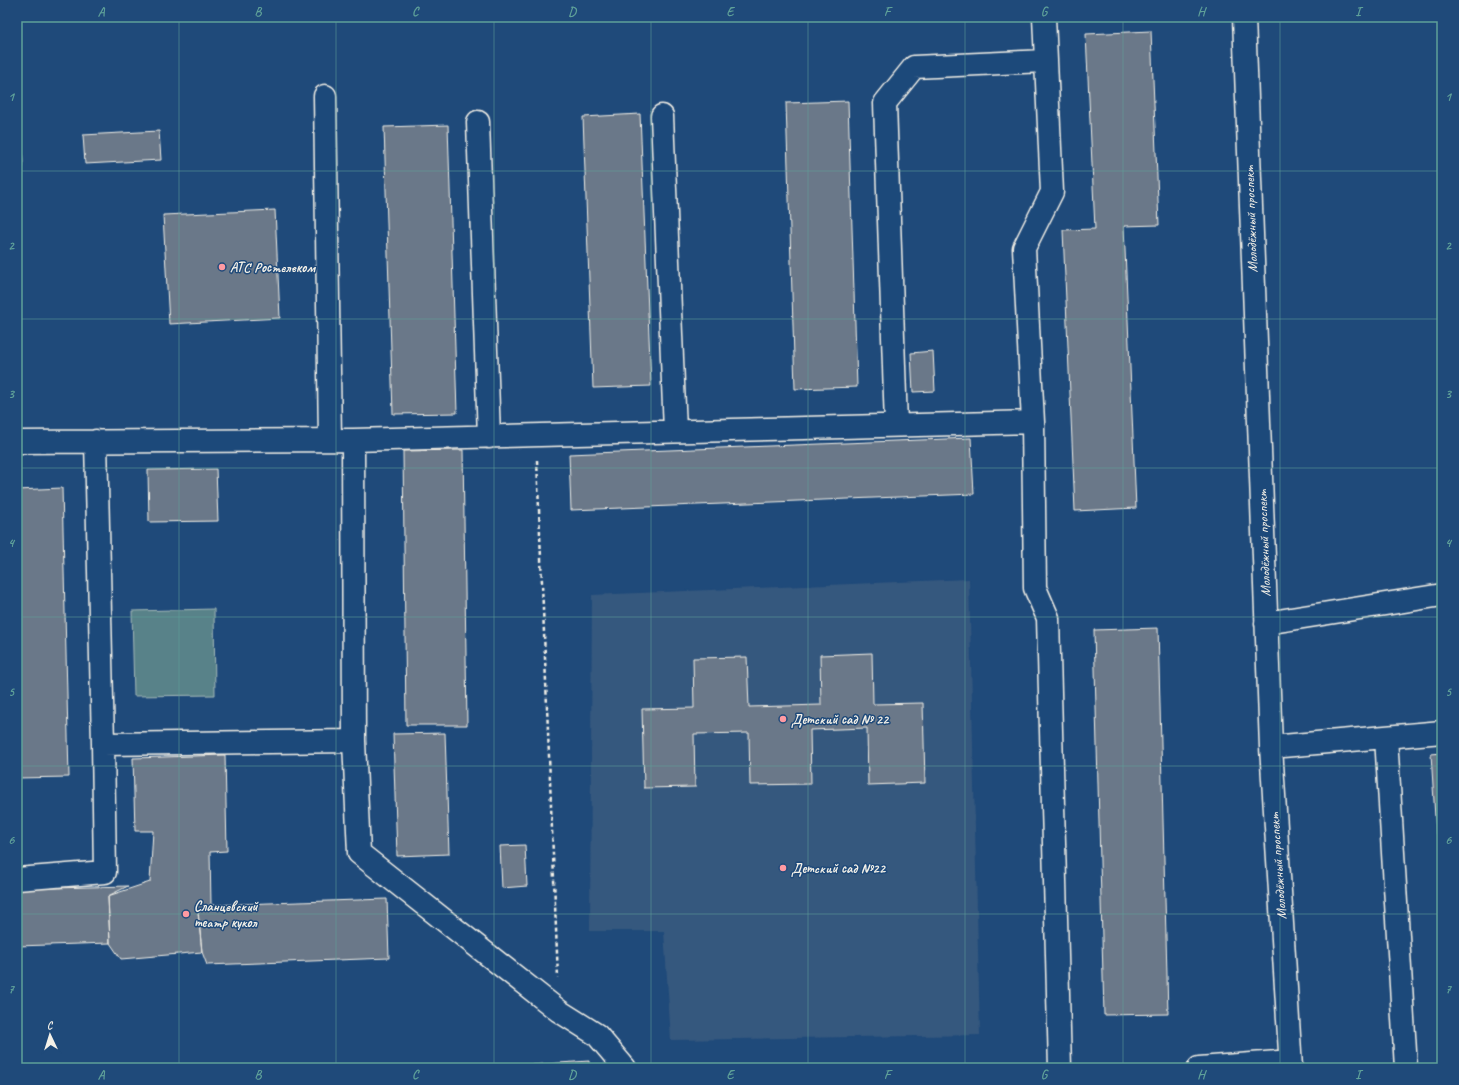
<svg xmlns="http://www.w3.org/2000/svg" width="1459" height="1085" viewBox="0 0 1459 1085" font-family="Caveat,sans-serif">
<rect width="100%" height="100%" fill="#1f4a7a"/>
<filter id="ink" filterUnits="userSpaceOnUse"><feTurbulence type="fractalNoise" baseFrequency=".025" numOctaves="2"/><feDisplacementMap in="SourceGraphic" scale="8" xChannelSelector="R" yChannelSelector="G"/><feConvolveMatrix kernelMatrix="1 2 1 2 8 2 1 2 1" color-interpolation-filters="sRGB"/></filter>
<g filter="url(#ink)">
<!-- built -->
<path fill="#36587e" d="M969 579 980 1035 671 1040 664 931H590L592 595Z"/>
<!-- green -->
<path fill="#598289" stroke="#a6bab8" d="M214 609 215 695 134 696 132 611Z"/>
<!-- building -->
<path fill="#6a7889" stroke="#f4f1e8" d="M1151 31 1159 225 1124 226 1136 508 1075 511 1063 230 1095 229 1086 34Z
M848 101 857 387 795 389 786 103Z
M640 114 651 386 593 388 583 117Z
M448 125 457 413 393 414 384 127Z
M159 131 161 160 85 164 83 135Z
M17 138H22L23 167H17Z
M275 210 280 318 169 324 163 215Z
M933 351 935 391 913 392 911 353Z
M971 438 974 494 571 510 569 454Z
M463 450 467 725H406L403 451Z
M216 469 218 521 149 522 148 470Z
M62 488 69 777 17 778V490Z
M1158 628 1168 1014 1104 1015 1094 630Z
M872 653 873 704 923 703 925 783 868 785 867 728 810 730 811 784 750 785 749 733 694 734 695 787 644 788 642 709 694 708 693 658 747 657 749 707 821 705 820 655Z
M445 733 449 854 397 856 393 734Z
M1442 753V833H1436L1431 754Z
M225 755 227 851 210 852 211 905 198 912 202 952 121 959 110 943 108 896 150 882 153 831H135L133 758Z
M525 845 527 886 502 888 500 846Z
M128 886 108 896 110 943 17 946V889Z
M387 899 389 958 207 965 202 952 198 912 211 905Z
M589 1061V1068H531L530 1065Z"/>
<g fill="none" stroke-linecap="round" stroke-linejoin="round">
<defs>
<path id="minor" d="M1044 17 1052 192 1024 248 1033 422 1035 588 1048 618 1060 1068
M1244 17 1271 747 1291 1068
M325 96 330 440
M662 116 675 431
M478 122 489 437
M896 425 885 103 914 67 1046 61
M353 440 354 741
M96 441 103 744 354 741 359 853 559 1011 597 1035 625 1068
M17 442 353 440 1033 422
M1266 623 1442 595
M1386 737 1406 1068
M1271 747 1442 732
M17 879 105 872 103 744
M1199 1068 1290 1061"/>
</defs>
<!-- minor casing -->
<use href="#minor" stroke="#f4f1e8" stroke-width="25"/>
<!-- path -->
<path stroke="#f4f1e8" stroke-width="2.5" stroke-dasharray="4 3" stroke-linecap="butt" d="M537 460 558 978"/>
<!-- minor -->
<use href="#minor" stroke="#1f4a7a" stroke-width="22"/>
</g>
</g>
<!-- grid -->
<path fill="none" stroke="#5fa199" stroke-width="1" stroke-opacity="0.55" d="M179 17V1068M336 17V1068M494 17V1068M651 17V1068M808 17V1068M965 17V1068M1123 17V1068M1280 17V1068M17 171H1442M17 319H1442M17 468H1442M17 617H1442M17 766H1442M17 914H1442"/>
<!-- markers -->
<g fill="#ff9aa2" stroke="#1f4a7a" stroke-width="1.5">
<circle cx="222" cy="267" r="4"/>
<circle cx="783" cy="719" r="4"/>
<circle cx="783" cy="868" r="4"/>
<circle cx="186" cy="914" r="4"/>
</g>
<g text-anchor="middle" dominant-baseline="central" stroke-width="3" stroke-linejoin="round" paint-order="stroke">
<!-- street labels -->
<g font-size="14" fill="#f4f1e8" stroke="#1f4a7a">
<text transform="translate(1251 219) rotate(-92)">Молодёжный проспект</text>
<text transform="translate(1264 543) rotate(-92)">Молодёжный проспект</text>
<text transform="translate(1278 866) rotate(-94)">Молодёжный проспект</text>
</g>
<!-- poi labels -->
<g font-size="14" font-weight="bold" fill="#f4f1e8" stroke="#1f4a7a" text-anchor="start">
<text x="230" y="267">АТС Ростелеком</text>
<text x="791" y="719">Детский сад № 22</text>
<text x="791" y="868">Детский сад №22</text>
<text x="194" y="906">Сланцевский<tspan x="194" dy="16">театр кукол</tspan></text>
</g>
</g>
<!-- margin -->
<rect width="1459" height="1085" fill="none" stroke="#1f4a7a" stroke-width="44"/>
<!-- north arrow -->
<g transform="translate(50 1035) rotate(356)" stroke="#1f4a7a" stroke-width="3" paint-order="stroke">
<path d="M0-3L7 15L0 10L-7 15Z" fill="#f4f1e8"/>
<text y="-6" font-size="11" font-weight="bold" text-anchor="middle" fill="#f4f1e8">С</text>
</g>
<rect x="22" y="22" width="1415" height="1041" fill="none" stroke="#5fa199" stroke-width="1.5"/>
<g font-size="13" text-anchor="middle" font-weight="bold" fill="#5fa199">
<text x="101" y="16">A</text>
<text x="258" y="16">B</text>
<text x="415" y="16">C</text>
<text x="572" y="16">D</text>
<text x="730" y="16">E</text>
<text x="887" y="16">F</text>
<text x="1044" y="16">G</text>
<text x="1201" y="16">H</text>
<text x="1358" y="16">I</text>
<text x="11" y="101">1</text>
<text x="1448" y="101">1</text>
<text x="11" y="250">2</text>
<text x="1448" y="250">2</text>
<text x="11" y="398">3</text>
<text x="1448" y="398">3</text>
<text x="11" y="547">4</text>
<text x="1448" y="547">4</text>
<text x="11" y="696">5</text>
<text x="1448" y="696">5</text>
<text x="11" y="844">6</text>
<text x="1448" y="844">6</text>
<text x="11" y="993">7</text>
<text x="1448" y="993">7</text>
<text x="101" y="1079">A</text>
<text x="258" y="1079">B</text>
<text x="415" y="1079">C</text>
<text x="572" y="1079">D</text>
<text x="730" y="1079">E</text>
<text x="887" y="1079">F</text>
<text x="1044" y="1079">G</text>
<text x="1201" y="1079">H</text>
<text x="1358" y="1079">I</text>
</g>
</svg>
